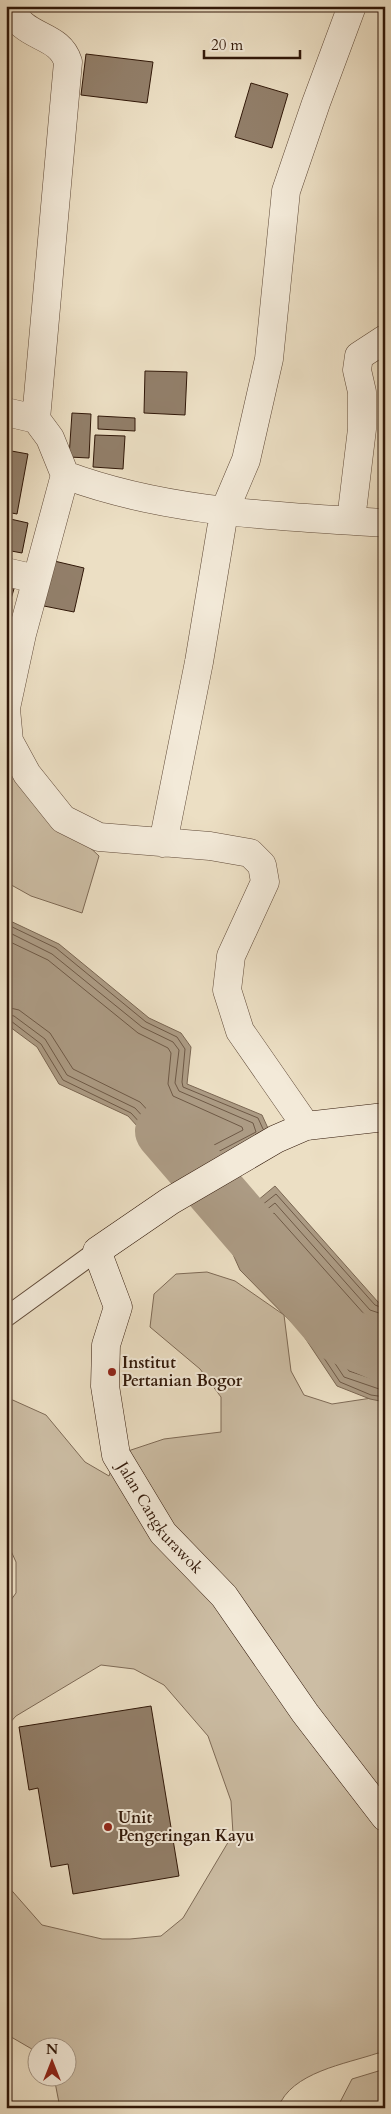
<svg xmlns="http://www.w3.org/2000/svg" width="391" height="2114" viewBox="0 0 391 2114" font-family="Cardo,serif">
<rect width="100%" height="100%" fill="#ecdfc4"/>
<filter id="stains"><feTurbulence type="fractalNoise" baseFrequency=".004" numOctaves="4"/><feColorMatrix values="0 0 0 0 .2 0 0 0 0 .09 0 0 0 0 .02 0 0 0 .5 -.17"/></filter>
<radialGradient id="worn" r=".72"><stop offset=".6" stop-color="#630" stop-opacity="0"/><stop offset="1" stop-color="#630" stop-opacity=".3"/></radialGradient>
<!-- green -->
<path fill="#ccbda4" stroke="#7e6a56" d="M6 745 48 808 99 856 82 913 31 896 6 882Z
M207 1272 235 1281 284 1315 291 1371 304 1395 332 1404 385 1396V2055L378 2053C346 2064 291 2072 278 2108H60L54 2077 68 2076V2046H38L37 2052 6 2034V1884L42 1925 102 1939H130L161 1936 183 1918 233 1834 231 1801 208 1736 164 1685 134 1669 101 1665 16 1716 6 1727V1607L16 1593V1562L6 1540V1397L46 1415 85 1462 109 1476 116 1455 164 1439 221 1432V1397L200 1369 150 1327 154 1294 176 1274Z
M385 2069V2108H337L352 2079Z"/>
<!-- water -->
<path fill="#ac9b84" stroke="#7a6652" d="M6 919 59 944 149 1018 181 1033 191 1047 187 1084 262 1115 272 1137 188 1182 128 1116 59 1084 37 1047 6 1024Z
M275 1186 378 1302 385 1305V1402L370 1399 337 1386 301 1332 240 1270 222 1230Z"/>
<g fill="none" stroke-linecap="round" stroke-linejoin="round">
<!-- shore -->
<path stroke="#6e5946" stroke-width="1" d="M6 924 56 948 146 1022 177 1037 185 1049 182 1082 183 1087 258 1118 263 1129
M6 931 52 954 142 1027 173 1042 179 1050 175 1083 179 1091 253 1123 256 1132 189 1167 135 1108 67 1075 45 1039 14 1016 6 1014
M6 940 48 960 138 1033 168 1048 171 1053 168 1084 173 1096 242 1127 243 1130 191 1157 140 1102 73 1069 50 1033 19 1010 6 1007
M6 1020 11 1021 41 1044 63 1080 131 1113 187 1174
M385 1309 375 1305 276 1194 229 1231 245 1267 304 1328 340 1382 371 1395 385 1397
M385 1315 370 1310 275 1203 237 1233 250 1264 309 1324 344 1377 385 1391
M385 1323 376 1322 365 1315 274 1213 246 1235 256 1260 315 1319 349 1371 385 1383"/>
<!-- river -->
<path stroke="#ac9b84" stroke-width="58" d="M164 1131 339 1334 385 1354"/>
</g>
<!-- building -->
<path fill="#927f6a" stroke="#301708" d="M86 54 153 62 147 103 81 95Z
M251 83 288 94 272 148 235 137Z
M145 371 187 372 185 415 144 413Z
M72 413 91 414 89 458 69 457Z
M98 416 135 418V431L98 429Z
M95 435 125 436 123 469 93 467Z
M6 450 28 454 17 514 6 512Z
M6 518 28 523 22 553 6 550Z
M50 560 84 568 74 612 39 605Z
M6 579 16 582 8 609 6 608Z
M151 1706 179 1876 73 1894 68 1864 51 1867 38 1788 29 1790 19 1727Z"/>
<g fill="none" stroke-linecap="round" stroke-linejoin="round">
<defs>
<path id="lane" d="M6 1317 97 1251"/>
<path id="street" d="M10 6C22 40 59 32 68 62L36 419
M6 412 36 419 50 438 65 475C167 513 277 516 385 523
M351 520 362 429V392L357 370 359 356 385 339
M6 572 36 579
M6 708 22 634 65 475
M6 709 9 741 27 774 63 819 99 837 210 846 250 853 262 865 265 882 231 956 227 990 240 1031 306 1126
M163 843 199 662 224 512 246 460 269 359 286 191 316 103 352 6"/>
<g id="secondary">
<path id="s1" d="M385 1117 306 1126 276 1139 170 1201 97 1251 118 1307 106 1345 105 1386 116 1455 163 1533 224 1596 305 1713 385 1817"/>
</g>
</defs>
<!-- lane casing -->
<use href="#lane" stroke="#5f4937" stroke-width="21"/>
<!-- street casing -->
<use href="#street" stroke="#5f4937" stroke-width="29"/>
<!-- secondary casing -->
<use href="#secondary" stroke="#301708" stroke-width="29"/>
<!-- lane -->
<use href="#lane" stroke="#f3ead9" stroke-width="19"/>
<!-- street -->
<use href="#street" stroke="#f3ead9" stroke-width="28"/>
<!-- secondary -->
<use href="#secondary" stroke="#f3ead9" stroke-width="28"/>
</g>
<!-- markers -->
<g fill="#8f2418" stroke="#f3ead9" stroke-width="2">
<circle cx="112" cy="1372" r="5"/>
<circle cx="108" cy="1827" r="5"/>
</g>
<g text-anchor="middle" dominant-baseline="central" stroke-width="4" stroke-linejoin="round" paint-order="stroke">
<!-- poi labels -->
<g font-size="16" font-weight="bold" fill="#301708" stroke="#f3ead9" text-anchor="start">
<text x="122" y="1363">Institut<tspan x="122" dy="18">Pertanian Bogor</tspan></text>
<text x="118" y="1818">Unit<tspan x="118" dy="18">Pengeringan Kayu</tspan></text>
</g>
<!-- street labels -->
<g font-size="16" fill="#301708" stroke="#f3ead9">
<text stroke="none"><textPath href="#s1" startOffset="611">Jalan Cangkurawok</textPath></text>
</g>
</g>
<!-- margin -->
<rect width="391" height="2114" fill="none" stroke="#ecdfc4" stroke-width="25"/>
<rect x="8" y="8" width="376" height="2099" fill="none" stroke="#301708" stroke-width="2.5"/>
<rect x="12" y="12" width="366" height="2089" fill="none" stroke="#301708"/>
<!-- north arrow -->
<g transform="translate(52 2062)"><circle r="24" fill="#f3ead9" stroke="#a59685"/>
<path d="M0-4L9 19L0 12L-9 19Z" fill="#8f2418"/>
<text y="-8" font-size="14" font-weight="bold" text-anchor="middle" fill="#301708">N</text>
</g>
<!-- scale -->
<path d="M204 50v8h96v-8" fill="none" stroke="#301708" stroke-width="2.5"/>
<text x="211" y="50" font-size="15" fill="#301708" stroke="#f3ead9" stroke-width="4" paint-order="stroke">20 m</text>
<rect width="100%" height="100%" filter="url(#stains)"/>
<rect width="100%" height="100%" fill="url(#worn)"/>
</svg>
